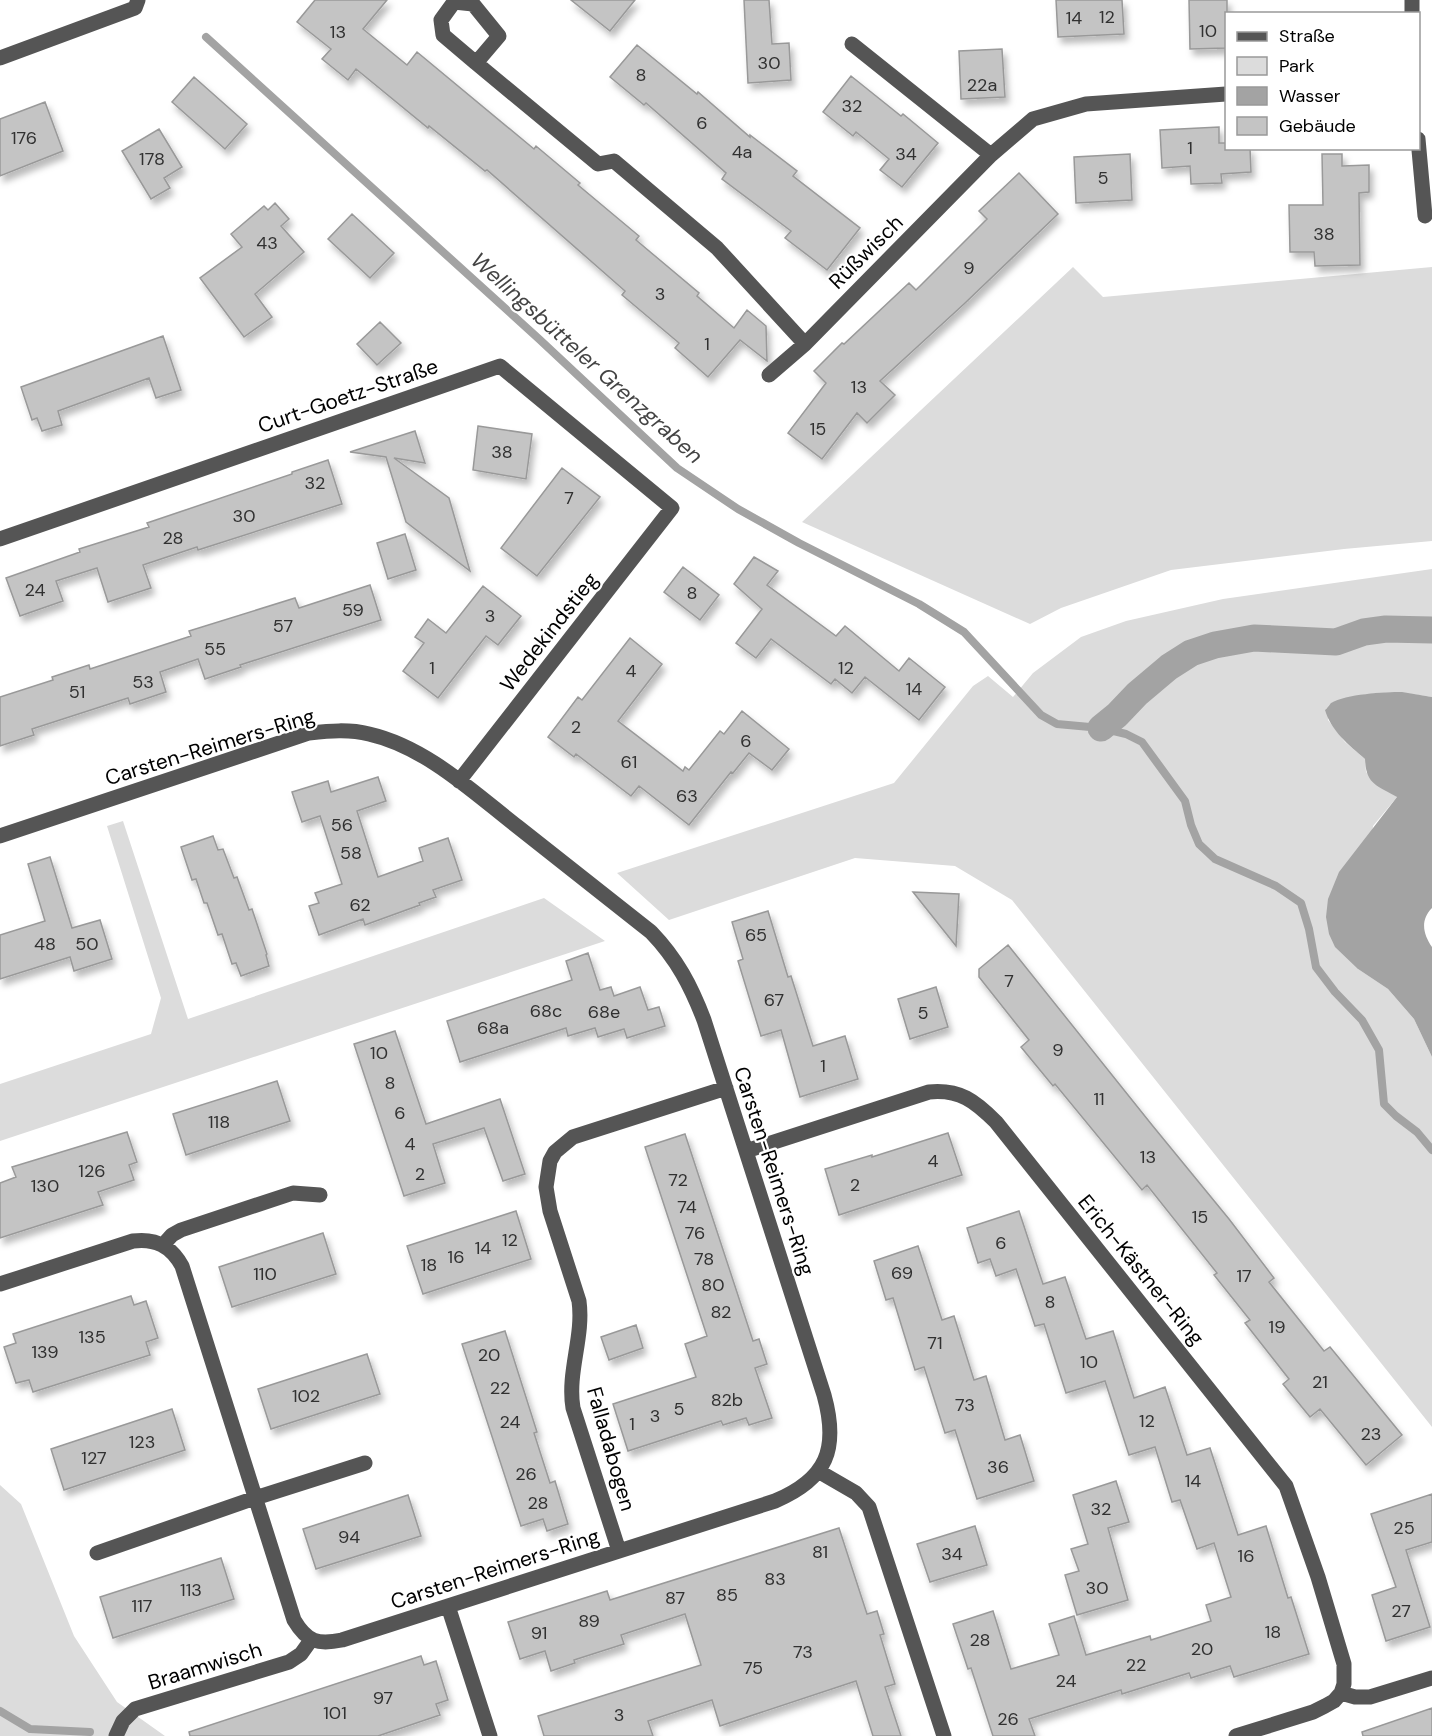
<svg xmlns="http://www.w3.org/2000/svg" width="1432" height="1736" viewBox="0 0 1432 1736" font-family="'DM Sans',sans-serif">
<defs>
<filter id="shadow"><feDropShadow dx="3.5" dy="6" stdDeviation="3" flood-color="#0004"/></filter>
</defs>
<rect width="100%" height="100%" fill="#fff"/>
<!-- green -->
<path fill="#dcdcdc" d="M1073 267 1103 297 1432 267V541L1344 549 1171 570 1061 608 1030 624 802 522Z
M1432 569V697C1392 690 1370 691 1331 703L1328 720 1345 742 1365 759 1366 772 1397 797 1373 826 1358 969 1388 989 1414 1019 1432 1057V1427L1012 900 955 866 855 858 669 920 617 873 894 783 973 686 988 676 1013 697 1033 673 1081 637 1126 621 1223 599Z
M123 821 188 1019 544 898 605 941 0 1141V1084L151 1034 161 998 107 826Z
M0 1485 21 1504 74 1636 117 1702 165 1736H0Z"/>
<!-- water -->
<path fill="#a3a3a3" d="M1402 692 1432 697V908C1420 920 1423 934 1432 947V1057L1414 1019 1388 989 1358 969 1335 947 1329 934 1326 917 1328 899 1339 872 1397 797C1377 785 1366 785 1365 759 1349 745 1331 731 1325 710 1327 709 1330 704 1331 703 1346 694 1384 692 1402 692Z"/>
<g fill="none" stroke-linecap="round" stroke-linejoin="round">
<!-- stream -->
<path stroke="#a3a3a3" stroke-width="8" d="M206 37 539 339 677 468 738 509 799 543 919 604 964 632 1041 715 1057 724 1101 728 1126 734 1142 742 1185 801 1191 825 1199 844 1215 859 1276 886 1301 903 1309 929 1316 967 1335 992 1362 1020 1379 1050 1384 1104 1396 1116 1417 1132 1432 1150
M0 1711 30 1729 90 1732"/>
<!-- canal -->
<path stroke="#a3a3a3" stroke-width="27" d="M1101 728 1117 715 1137 694 1169 667 1191 653 1215 645 1254 638 1336 642 1364 632 1386 629 1432 630"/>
</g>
<!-- building -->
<path fill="#c4c4c4" stroke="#999" stroke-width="1.5" filter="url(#shadow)" d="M315 0H387L363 29 407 65 417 52 534 149 536 146 580 183 578 185 639 236 636 240 699 293 697 296 734 328 747 310 766 326 767 361 740 340 708 377 675 348 679 343 622 295 625 291 487 170 485 171 429 126 428 128 356 69 348 80 322 59 331 49 297 22Z
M571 0H635L610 31Z
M744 0H769L772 44 789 43 791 80 748 83Z
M1056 0H1122L1124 34 1058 37Z
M1189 0H1227V48L1190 49Z
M637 45 697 94 698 92 750 137V135L797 171 793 176 860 228 827 270 785 238 791 231 722 179 726 173 646 103 644 105 610 77Z
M1002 49 1005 97 961 99 959 51Z
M851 76 901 116 903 114 938 143 902 187 880 170 889 159 856 132 853 136 823 112Z
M194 77 247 124 225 149 172 102Z
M45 102 63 151 0 176V119Z
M1219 127V143H1227V148H1250L1251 172 1221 174 1222 183 1191 184 1190 166 1162 168 1160 130Z
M159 129 182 167 164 178 170 188 151 199 122 151Z
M1130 154 1132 200 1076 203 1074 157Z
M1322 154H1342V166L1369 165V192L1359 193 1360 265 1315 266 1314 252H1290L1289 205H1323Z
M1019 173 1058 214 964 304 880 381 895 395 867 423 857 413 822 459 788 433 826 383 814 371 842 343 844 344 909 283 916 290 987 219 979 211Z
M275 203 289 219 281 226 304 252 255 294 272 317 244 337 200 278 242 247 231 234 264 206 268 210Z
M352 214 394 253 370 278 328 239Z
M380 322 401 343 377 365 357 344Z
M163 336 181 390 156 398 149 378 58 411 62 425 42 431 37 418 32 420 21 387Z
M478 426 532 434 526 479 473 470Z
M415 431 425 463 394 458 449 498 470 571 406 522 386 457 350 452Z
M328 460 342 504 198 550 197 547 143 565 151 588 108 602 97 568 56 581 63 601 20 616 6 578 80 552 79 549 149 527 147 523 292 474V472Z
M562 468 600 497 537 576 501 548Z
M405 534 416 570 388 579 377 543Z
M754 557 778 571 767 585 836 636 845 626 899 671 909 658 945 687 919 720 865 677 852 693 835 679 831 684 771 639 756 658 736 643 762 609 734 584Z
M683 567 719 595 700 620 664 592Z
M370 585 381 620 240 665 241 667 205 679 198 659 160 672 166 692 130 704 128 698 32 729 34 735 0 746V697L53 680 52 677 89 665 90 669 191 636 189 631 295 598 299 608Z
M483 586 521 616 498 645 486 636 438 698 403 671 424 643 415 637 428 619 446 633Z
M630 638 662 664 618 721 683 771 685 767 689 770 720 731 724 734 742 711 789 749 772 770 749 753 733 773 731 772 689 825 639 786 631 796 576 754 574 757 548 737 578 697 582 700Z
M378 777 386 801 357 811 378 877 423 861 419 848 448 838 462 880 433 890 436 897 419 903 420 905 365 925 363 919 319 935 309 906 319 903 315 893 342 884 320 816 302 822 292 792 328 781 331 792Z
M213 836 218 850 223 849 234 878 237 877 249 910 252 909 267 954 266 955 269 966 241 976 236 963 232 964 222 934 218 935 207 903H204L196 879 192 880 181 847Z
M50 857 72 928 100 920 112 959 74 971 70 957 0 979V935L45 921 28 864Z
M913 892 959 894 956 946Z
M768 911 788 977 791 976 813 1046 845 1036 858 1079 800 1097 781 1030 761 1036 738 961 743 959 732 922Z
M1008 945 1152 1125 1229 1219 1274 1278 1269 1282 1324 1351 1330 1347 1402 1435 1366 1465 1320 1409 1310 1417 1283 1384 1289 1379 1245 1323 1250 1320 1214 1275 1217 1273 1147 1185 1142 1190 1055 1084 1053 1086 1021 1047 1029 1040 979 977V969Z
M588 953 600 990 611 987 614 996 640 987 648 1010 659 1007 665 1026 627 1038 624 1029 598 1037 595 1028 568 1036 566 1028 460 1062 447 1021 572 980 566 961Z
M936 987 948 1027 910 1039 898 999Z
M395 1031 426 1124 500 1099 525 1174 503 1181 484 1128 433 1144 445 1183 404 1196 354 1044Z
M277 1081 290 1121 186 1155 173 1114Z
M127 1132 137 1162 129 1165 134 1180 98 1192 103 1205 0 1238V1183L16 1177 12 1167Z
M948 1133 962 1175 839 1215 825 1169 872 1155V1157Z
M685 1134 753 1341 759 1339 767 1364 755 1368 772 1418 749 1425 746 1418 723 1425 721 1421 628 1451 613 1404 696 1377 685 1344 707 1336 645 1147Z
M516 1211 531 1259 423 1294 407 1246Z
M1019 1211 1043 1284 1065 1277 1086 1339 1113 1331 1134 1398 1165 1387 1187 1455 1210 1448 1238 1535 1266 1526 1288 1598 1291 1597 1309 1654 1234 1677 1230 1666 1191 1678 1189 1673 1122 1694 1121 1690 1029 1719 1035 1736H993L971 1668 968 1669 953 1624 993 1611 1011 1669 1059 1655 1049 1624 1074 1616 1086 1655 1150 1636 1151 1640 1211 1621 1206 1605 1231 1597 1214 1543 1197 1549 1180 1500 1172 1502 1155 1447 1129 1455 1105 1381 1066 1393 1044 1324 1035 1326 1016 1269 996 1276 990 1259 978 1263 967 1228Z
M323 1233 336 1274 232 1307 219 1267Z
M918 1246 942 1320 954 1316 974 1380 986 1376 1005 1440 1020 1435 1034 1481 977 1499 955 1430 945 1433 924 1367 915 1370 893 1298 886 1300 874 1261Z
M131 1296 134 1305 146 1301 158 1338 146 1342 150 1355 33 1392 29 1380 16 1383 4 1347 16 1343 13 1334Z
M636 1325 643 1348 609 1360 601 1337Z
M505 1331 537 1432 534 1433 550 1483 555 1481 568 1524 547 1531 543 1519 521 1526 462 1344Z
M367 1354 380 1394 271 1429 258 1389Z
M172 1409 185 1450 64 1490 51 1449Z
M1116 1481 1129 1522 1108 1528 1128 1600 1077 1615 1065 1575 1079 1571 1071 1549 1088 1544 1073 1495Z
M1432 1494V1542L1406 1550 1430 1627 1386 1641 1372 1595 1396 1587 1371 1514Z
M408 1495 421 1536 316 1569 303 1529Z
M975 1526 987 1565 930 1582 917 1544Z
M839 1528 867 1614 877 1611 884 1634 880 1635 895 1684 885 1687 901 1736H873L856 1681 720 1726 712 1700 648 1721 653 1736H544L538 1716 701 1665 685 1614 621 1635 624 1644 574 1660 575 1663 551 1671 545 1651 520 1659 508 1622 607 1591 610 1600Z
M221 1558 234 1599 113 1638 100 1597Z
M421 1656 424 1665 436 1661 448 1700 436 1704 440 1715 378 1736H190L189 1732Z
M1432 1708V1736H1363L1362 1732Z"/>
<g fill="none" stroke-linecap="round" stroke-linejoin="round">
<!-- minor -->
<path stroke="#555" stroke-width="15" d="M1412 0V14
M852 44 991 155
M0 58 135 8 138 0
M476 63 443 35 441 20 454 2 473 4 499 36 476 63 598 164 614 161 717 248 805 344
M1418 139 1425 216
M769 375 805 344 991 155 1033 119 1086 104 1226 94
M0 539 500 366 672 508 459 781
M0 836 309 733C329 731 349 729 369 734 426 747 473 792 518 827 563 862 607 897 651 932 677 959 691 986 704 1020L824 1395C839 1449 827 1479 775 1501L342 1640C318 1645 307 1642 294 1620L182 1266C171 1246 155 1238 133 1241L0 1284
M746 1151 929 1092C960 1089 975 1101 996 1122L1286 1486 1318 1577 1344 1664V1684L1341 1693 1334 1701 1325 1706 1313 1712 1236 1736
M163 1245 172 1235 181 1230 293 1193 320 1195
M818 1471 856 1493 869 1507 944 1736
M619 1551 573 1408C567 1372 584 1337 579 1301L550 1211 546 1187 550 1161 555 1152 573 1137 726 1088
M97 1553 255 1498 365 1463
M448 1606 490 1736
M1341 1693 1355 1697H1370L1432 1678
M116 1736 123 1721 135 1709 289 1662 301 1654 311 1640"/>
</g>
<g text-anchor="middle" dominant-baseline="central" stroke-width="4.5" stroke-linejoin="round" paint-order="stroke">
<!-- number labels -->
<g font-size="18" fill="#313131">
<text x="1107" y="17">12</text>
<text x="1074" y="18">14</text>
<text x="1208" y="31">10</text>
<text x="338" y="32">13</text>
<text x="769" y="63">30</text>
<text x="641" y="75">8</text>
<text x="982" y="85">22a</text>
<text x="852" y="106">32</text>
<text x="702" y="123">6</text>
<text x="24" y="138">176</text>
<text x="1190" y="148">1</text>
<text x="742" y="152">4a</text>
<text x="906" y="154">34</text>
<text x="152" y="159">178</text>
<text x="1103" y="178">5</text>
<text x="1324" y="234">38</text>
<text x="267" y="243">43</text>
<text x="969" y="268">9</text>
<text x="660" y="294">3</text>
<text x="707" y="344">1</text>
<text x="859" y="387">13</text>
<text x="818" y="429">15</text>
<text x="502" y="452">38</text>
<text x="315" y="483">32</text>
<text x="569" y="498">7</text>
<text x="244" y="516">30</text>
<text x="173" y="538">28</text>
<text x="35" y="590">24</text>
<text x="692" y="593">8</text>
<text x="353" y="610">59</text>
<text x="490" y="616">3</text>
<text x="283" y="626">57</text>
<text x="215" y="649">55</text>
<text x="432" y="668">1</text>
<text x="846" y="668">12</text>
<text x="631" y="671">4</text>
<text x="143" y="682">53</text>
<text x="914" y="689">14</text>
<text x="77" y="692">51</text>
<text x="576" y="727">2</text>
<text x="746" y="741">6</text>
<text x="629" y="762">61</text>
<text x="687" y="796">63</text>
<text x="342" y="825">56</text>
<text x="351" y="853">58</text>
<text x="360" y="905">62</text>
<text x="756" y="935">65</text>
<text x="45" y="944">48</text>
<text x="87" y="944">50</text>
<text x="1009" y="981">7</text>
<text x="774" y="1000">67</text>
<text x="546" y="1011">68c</text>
<text x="604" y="1012">68e</text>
<text x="923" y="1013">5</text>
<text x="493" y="1028">68a</text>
<text x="1058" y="1050">9</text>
<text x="379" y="1053">10</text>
<text x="823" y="1066">1</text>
<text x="390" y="1083">8</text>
<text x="1099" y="1099">11</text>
<text x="400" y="1113">6</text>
<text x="219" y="1122">118</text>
<text x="410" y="1144">4</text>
<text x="1148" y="1157">13</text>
<text x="933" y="1161">4</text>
<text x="92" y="1171">126</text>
<text x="420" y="1174">2</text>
<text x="678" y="1180">72</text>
<text x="855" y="1185">2</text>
<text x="45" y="1186">130</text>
<text x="687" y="1207">74</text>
<text x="1200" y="1217">15</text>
<text x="695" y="1233">76</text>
<text x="510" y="1240">12</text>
<text x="1001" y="1243">6</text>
<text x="483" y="1248">14</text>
<text x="456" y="1257">16</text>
<text x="704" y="1259">78</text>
<text x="429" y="1265">18</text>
<text x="902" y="1273">69</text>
<text x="265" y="1274">110</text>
<text x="1244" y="1276">17</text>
<text x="713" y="1285">80</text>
<text x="1050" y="1302">8</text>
<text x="721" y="1312">82</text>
<text x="1277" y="1327">19</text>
<text x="92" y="1337">135</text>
<text x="935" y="1343">71</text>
<text x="45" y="1352">139</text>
<text x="489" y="1355">20</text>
<text x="1089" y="1362">10</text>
<text x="1320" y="1382">21</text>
<text x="500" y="1388">22</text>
<text x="306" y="1396">102</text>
<text x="727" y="1400">82b</text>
<text x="965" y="1405">73</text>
<text x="679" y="1409">5</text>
<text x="655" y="1416">3</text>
<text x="1147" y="1421">12</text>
<text x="510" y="1422">24</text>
<text x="632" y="1424">1</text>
<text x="1371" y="1434">23</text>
<text x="142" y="1442">123</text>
<text x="94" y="1458">127</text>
<text x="998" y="1467">36</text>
<text x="526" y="1474">26</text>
<text x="1193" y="1481">14</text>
<text x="538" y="1503">28</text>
<text x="1101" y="1509">32</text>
<text x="1404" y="1528">25</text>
<text x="349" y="1537">94</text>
<text x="820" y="1552">81</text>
<text x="952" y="1554">34</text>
<text x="1246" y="1556">16</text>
<text x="775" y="1579">83</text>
<text x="1097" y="1588">30</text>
<text x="191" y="1590">113</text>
<text x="727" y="1595">85</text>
<text x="675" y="1598">87</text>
<text x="142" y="1606">117</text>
<text x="1401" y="1611">27</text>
<text x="589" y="1621">89</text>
<text x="1273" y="1632">18</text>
<text x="539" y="1633">91</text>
<text x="980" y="1640">28</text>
<text x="1202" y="1649">20</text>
<text x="803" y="1652">73</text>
<text x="1136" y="1665">22</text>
<text x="753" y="1668">75</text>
<text x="1066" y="1681">24</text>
<text x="383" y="1698">97</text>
<text x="335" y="1713">101</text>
<text x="619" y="1715">3</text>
<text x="1008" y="1719">26</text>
</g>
<!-- street labels -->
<g font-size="21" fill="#000" stroke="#fff">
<text transform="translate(866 252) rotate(-45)">Rüßwisch</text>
<text transform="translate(348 396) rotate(-19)">Curt-Goetz-Straße</text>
<text transform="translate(549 632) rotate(-52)">Wedekindstieg</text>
<text transform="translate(210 747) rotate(-17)">Carsten-Reimers-Ring</text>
<text transform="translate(774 1171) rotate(72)">Carsten-Reimers-Ring</text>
<text transform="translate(1141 1270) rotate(51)">Erich-Kästner-Ring</text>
<text transform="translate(611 1449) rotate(74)">Falladabogen</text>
<text transform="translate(495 1569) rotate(-18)">Carsten-Reimers-Ring</text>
<text transform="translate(205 1666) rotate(-17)">Braamwisch</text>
</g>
<!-- water labels -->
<g font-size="22" font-style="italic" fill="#444" stroke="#fff">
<text transform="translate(587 358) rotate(42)">Wellingsbütteler Grenzgraben</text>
</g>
</g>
<!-- legend -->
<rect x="1225" y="12" width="195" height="138" fill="#ffffff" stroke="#999999" stroke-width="1.5"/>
<rect x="1237" y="32" width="30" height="9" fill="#555555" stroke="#999999" stroke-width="1.5"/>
<text x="1279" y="42" font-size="18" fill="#000000">Straße</text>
<rect x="1237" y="57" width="30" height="18" fill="#dcdcdc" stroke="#999999" stroke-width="1.5"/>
<text x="1279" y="72" font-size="18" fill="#000000">Park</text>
<rect x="1237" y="87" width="30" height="18" fill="#a3a3a3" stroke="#999999" stroke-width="1.5"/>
<text x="1279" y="102" font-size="18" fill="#000000">Wasser</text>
<rect x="1237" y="117" width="30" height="18" fill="#c4c4c4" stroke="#999999" stroke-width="1.5"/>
<text x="1279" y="132" font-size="18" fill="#000000">Gebäude</text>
</svg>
